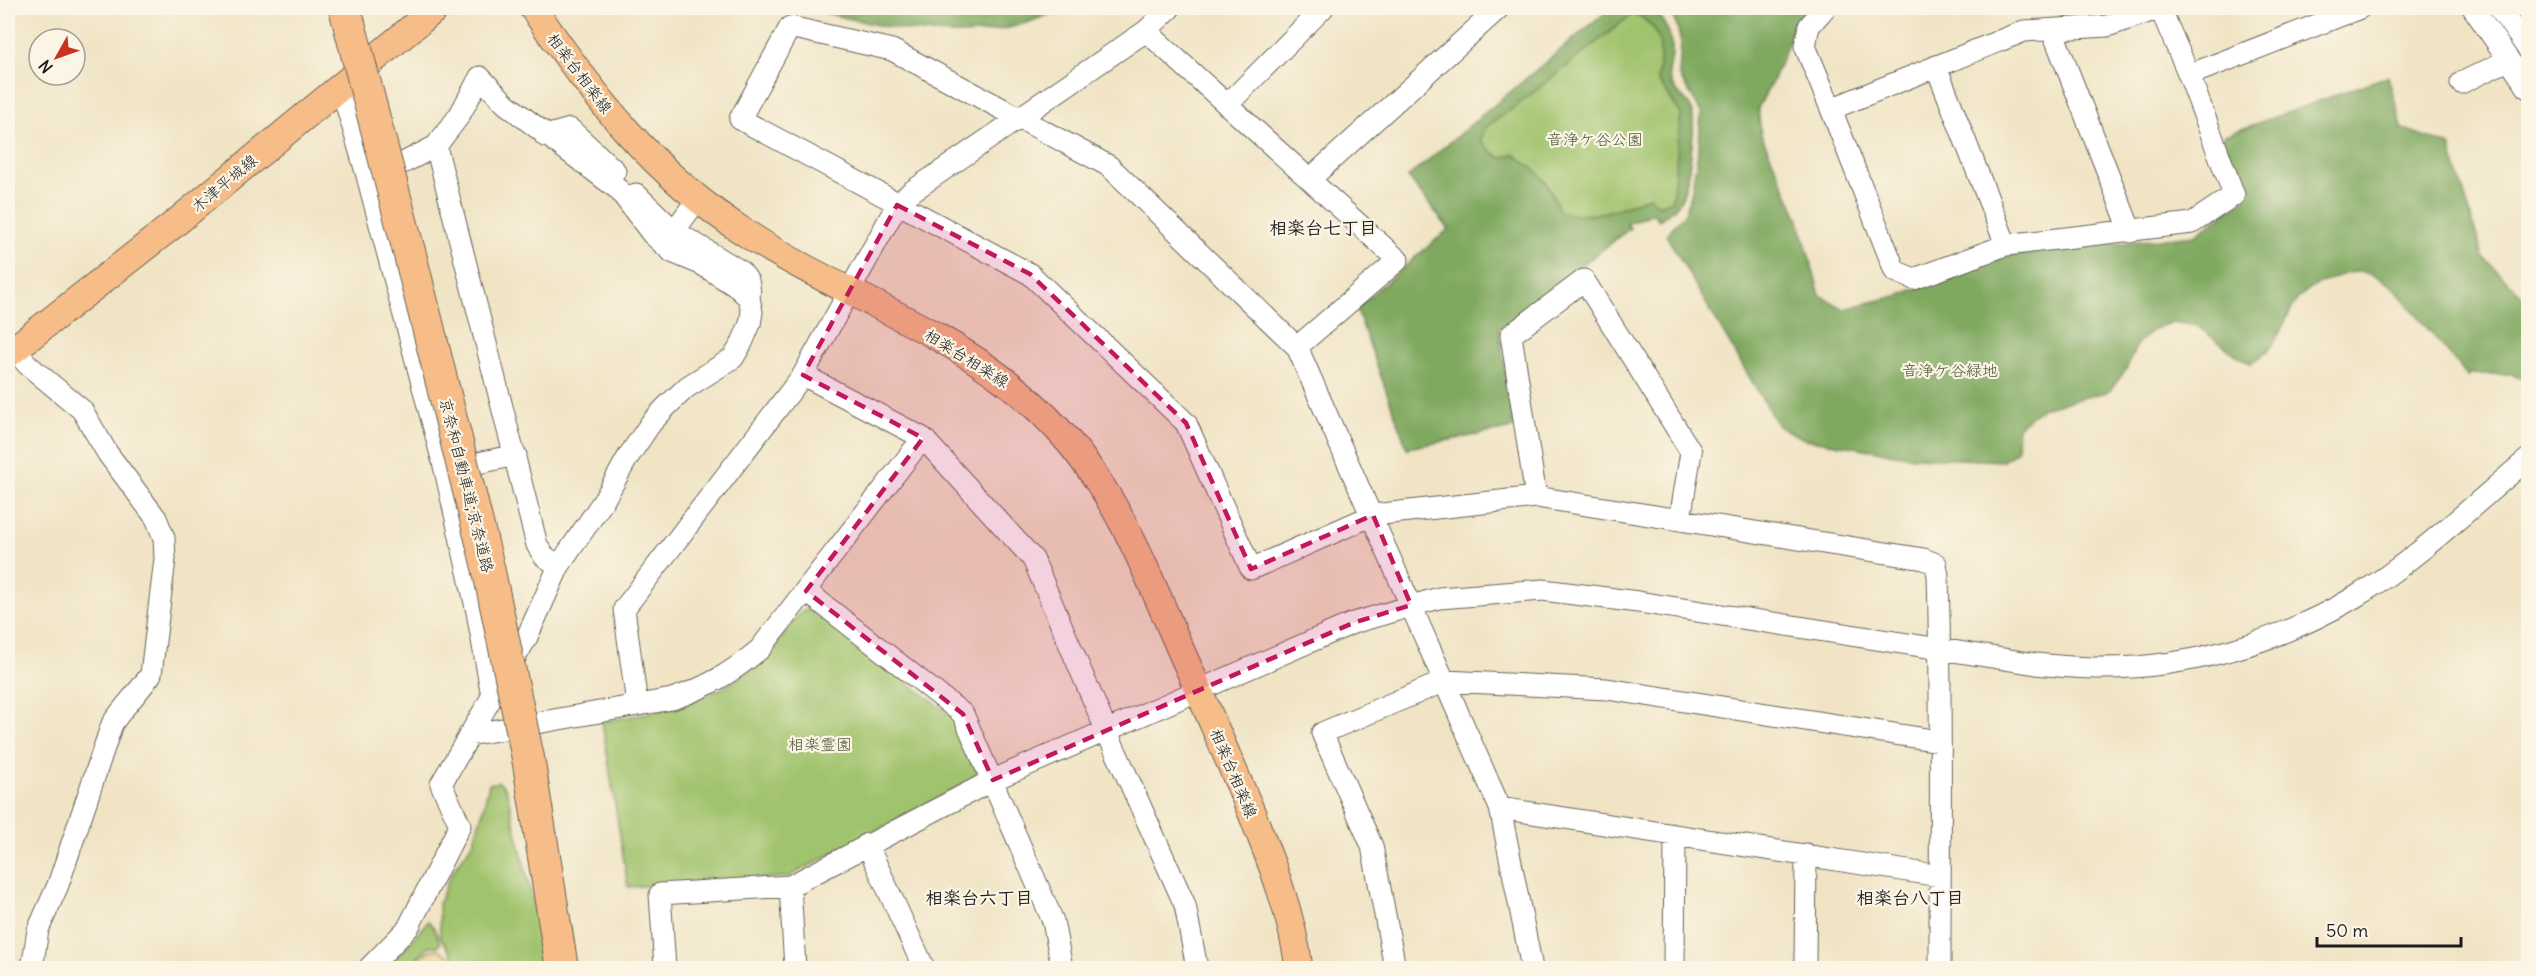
<svg xmlns="http://www.w3.org/2000/svg" width="2536" height="976" viewBox="0 0 2536 976" font-family="Delius,'Klee One',sans-serif">
<rect width="100%" height="100%" fill="#fcf5e5"/>
<filter id="ink" filterUnits="userSpaceOnUse"><feTurbulence type="fractalNoise" baseFrequency=".0167" numOctaves="2"/><feDisplacementMap in="SourceGraphic" scale="12" xChannelSelector="R" yChannelSelector="G"/><feConvolveMatrix kernelMatrix="1 2 1 2 8 2 1 2 1" color-interpolation-filters="sRGB"/></filter>
<filter id="wash" filterUnits="userSpaceOnUse"><feTurbulence type="fractalNoise" baseFrequency=".008" numOctaves="4" result="noise"/><feDisplacementMap in="SourceGraphic" scale="24" xChannelSelector="R" yChannelSelector="G"/><feGaussianBlur stdDeviation="1.35" result="paint"/><feColorMatrix in="noise" values="0 0 0 0 0 0 0 0 0 0 0 0 0 0 0 0 0 1.4 0 .05"/><feComposite in="paint" operator="in"/></filter>
<g filter="url(#wash)">
<rect width="100%" height="100%" fill="#f0e4c5"/>
<!-- green -->
<path fill="#a0c36d" stroke="#5e7044" stroke-width="1.5" d="M1611 8H1654C1663 23 1674 35 1672 54 1671 63 1667 72 1670 81 1674 92 1684 97 1690 106 1698 120 1688 182 1682 197 1678 207 1667 214 1659 220L1653 213 1627 224 1630 228 1499 329 1514 428 1407 448 1413 259 1449 229 1408 177Z
M813 609 957 720 978 769 974 779 788 877 628 887 602 722C660 711 715 704 760 661 776 647 788 627 802 611Z
M499 782 506 789 549 968H471L454 957 440 937 439 903 451 874 473 843 483 811 489 784Z
M428 921 434 928 440 943 438 946H429L407 968H383L418 934Z"/>
<!-- forest -->
<path fill="#80a960" stroke="#4e623e" stroke-width="1.5" fill-rule="evenodd" d="M804 8H899L945 12 995 8H1062C973 54 894 29 804 8Z
M1611 8H1654C1663 23 1674 35 1672 54 1671 63 1667 72 1670 81 1674 92 1684 97 1690 106 1698 120 1688 182 1682 197 1678 207 1667 214 1659 220L1653 213 1627 224 1630 228 1499 329 1514 428 1407 448 1356 308 1449 229 1408 177ZM1634 13C1664 28 1663 50 1657 79L1681 114 1672 200 1659 205 1649 197C1616 209 1596 220 1560 212 1547 179 1543 175 1514 154L1502 158 1492 152 1481 140 1486 127 1515 107Z
M1667 8H1815L1791 37 1772 82 1758 108 1761 134 1798 217 1820 295 1844 309 1896 296 2005 256 2195 235 2245 199 2222 136 2388 76 2402 128 2450 146 2483 257 2528 302V382L2514 374H2469L2468 377 2394 288C2368 268 2355 268 2326 281 2315 286 2304 290 2296 301 2281 324 2278 350 2251 363L2243 360 2197 326 2173 322 2156 328 2137 344 2127 368 2110 391 2042 408 2018 427 2017 451 2003 461 1914 457 1804 439 1778 426 1666 235 1685 213 1691 195 1699 145 1701 112 1679 75 1681 42 1676 23Z"/>
<!-- sand -->
<path fill="#eeda9e" stroke="#857b5d" stroke-width="1.5" d="M438 949 466 968H411L428 951Z"/>
</g>
<g filter="url(#ink)">
<g fill="none" stroke-linecap="round" stroke-linejoin="round">
<defs>
<path id="minor" d="M1825 8 1809 26 1805 46 1831 109 2024 31 2107 26 2160 8 2189 75 2360 8
M2473 8 2528 88
M2499 8 2528 49
M2052 30 2131 232
M1146 31 1398 260 1297 347
M1936 66 2006 245
M2461 83 2508 60
M341 87 366 172 445 470
M1227 105 1323 8
M1831 109 1895 271 1914 279 2006 245 2192 223 2234 195 2189 75
M545 136 570 129 615 171
M366 172 405 162 436 146 537 545 544 556 559 566
M1310 179 1499 8
M636 194 674 231 739 270C749 280 751 285 749 298
M674 231 697 200
M8 342 28 365 82 410 108 454 156 518 164 538 165 559 151 674C139 692 124 706 112 724L58 885 38 930 32 968
M923 438 1033 559 1107 732 1185 905 1197 968
M1536 497 1511 335 1584 280 1691 452 1680 519
M806 591 963 714 1053 921 1062 968
M492 696 477 612 445 470 516 455
M637 704 624 609 803 375
M469 735 672 699C708 687 731 673 760 649L923 438 803 375 897 205 911 192 1146 31 1170 8
M1500 808 1940 876
M867 844 924 968
M790 886 795 968
M369 968 408 928 460 825 441 784 527 637 559 566 604 500 628 457 651 423 667 406 687 387 733 358 741 345 750 324 752 312 749 298 737 287 701 264 672 252 652 234 619 190 506 104 480 77 459 116 436 146
M665 968 660 894 790 886 993 780 1353 623 1439 598 1543 590 1638 602 2036 664C2057 666 2078 668 2099 668 2188 669 2279 642 2355 597 2414 562 2474 504 2528 459
M1395 968 1372 846 1322 733 1445 681 1607 689 1939 741
M1532 968 1500 808 1297 347 1109 166 892 50 790 27 740 119 1030 274 1186 423 1251 569 1373 515 1536 497 1924 559 1936 564 1938 576C1942 707 1940 838 1940 968
M1674 968 1675 835
M1805 968 1806 854"/>
<path id="major" d="M533 8C594 97 654 175 747 234 831 289 930 322 1009 384 1042 410 1072 442 1096 478 1134 534 1158 600 1186 662 1208 711 1229 760 1250 809 1271 861 1292 913 1299 968
M8 354 173 225 436 8"/>
<path id="highway" d="M528 758 562 968"/>
</defs>
<!-- minor casing -->
<use href="#minor" stroke="#666257" stroke-width="23"/>
<!-- major casing -->
<use href="#major" stroke="#666257" stroke-width="29"/>
<!-- highway casing -->
<use href="#highway" stroke="#666257" stroke-width="34"/>
<!-- minor -->
<use href="#minor" stroke="#fff" stroke-width="21"/>
<!-- major -->
<use href="#major" stroke="#f7bd88" stroke-width="27"/>
<!-- highway -->
<use href="#highway" stroke="#f7bd88" stroke-width="32"/>
<defs>
<path id="highway-bridge" d="M345 8 410 255 488 567 528 758"/>
</defs>
<!-- highway-bridge casing -->
<use href="#highway-bridge" stroke="#666257" stroke-width="34" stroke-linecap="butt"/>
<!-- highway-bridge -->
<use href="#highway-bridge" stroke="#f7bd88" stroke-width="32"/>
</g>
</g>
<!-- marked area -->
<path fill="#c2185b" fill-opacity="0.2" stroke="#c2185b" stroke-width="4.5" stroke-dasharray="12 8" stroke-linejoin="round" d="M897 205 1030 274 1186 423 1251 569 1373 515 1411 605 1353 623 993 780 963 714 806 591 923 438 803 375Z"/>
<g text-anchor="middle" dominant-baseline="central" stroke-width="4.5" stroke-linejoin="round" paint-order="stroke">
<!-- street labels -->
<g font-size="16" fill="#1c1c1c" stroke="#fcf5e5">
<text transform="translate(580 73) rotate(53)">相楽台相楽線</text>
<text transform="translate(224 183) rotate(-40)">木津平城線</text>
<text transform="translate(967 358) rotate(32)">相楽台相楽線</text>
<text transform="translate(467 485) rotate(76)">京奈和自動車道;京奈道路</text>
<text transform="translate(1234 773) rotate(67)">相楽台相楽線</text>
</g>
<!-- park labels -->
<g font-size="16" fill="#4a5638" stroke="#fcf5e5">
<text x="1595" y="139">音浄ケ谷公園</text>
<text x="1950" y="370">音浄ケ谷緑地</text>
<text x="820" y="744">相楽霊園</text>
</g>
<!-- neighbourhood labels -->
<g font-size="18" font-weight="bold" fill="#1c1c1c" stroke="#fcf5e5">
<text x="1323" y="227">相楽台七丁目</text>
<text x="979" y="897">相楽台六丁目</text>
<text x="1910" y="897">相楽台八丁目</text>
</g>
</g>
<!-- margin -->
<rect width="2536" height="976" fill="none" stroke="#fcf5e5" stroke-width="30"/>
<!-- north arrow -->
<g transform="translate(57 57) rotate(230)"><circle r="28" fill="#fcf5e5" stroke="#a29e95" stroke-width="1.5"/>
<path d="M0-4.5L10 22L0 15L-10 22Z" fill="#c8321e"/>
<text y="-9" font-size="16" font-weight="bold" text-anchor="middle" fill="#1c1c1c">N</text>
</g>
<!-- scale -->
<path d="M2317 937v9h144v-9" fill="none" stroke="#1c1c1c" stroke-width="3"/>
<text x="2326" y="937" font-size="18" fill="#1c1c1c" stroke="#fcf5e5" stroke-width="4.5" paint-order="stroke">50 m</text>
</svg>
